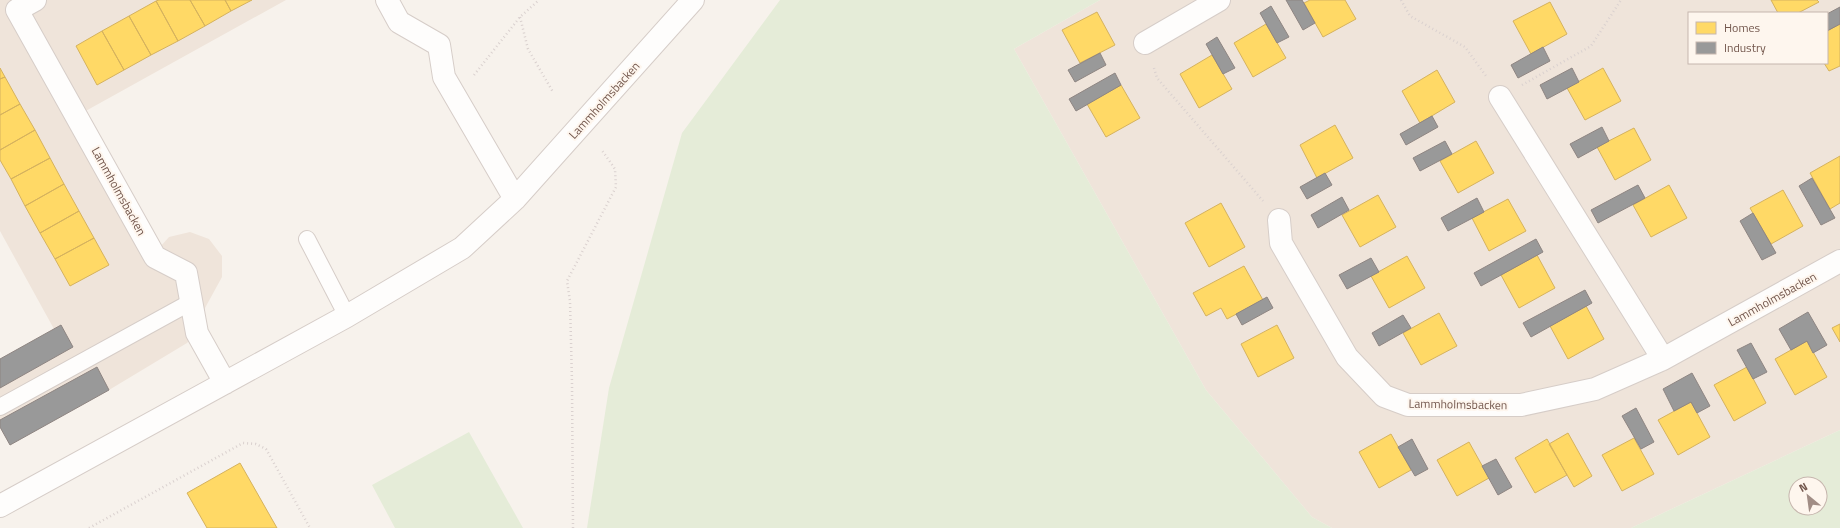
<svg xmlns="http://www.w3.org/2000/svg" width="1840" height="528" viewBox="0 0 1840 528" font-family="'Titillium Web',sans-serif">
<rect width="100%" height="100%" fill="#f7f2ec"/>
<!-- residential -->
<path fill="#efe4da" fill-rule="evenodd" d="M0 0H286L82 113 160 247 169 237 190 232 209 239 222 256V277L205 308V324L187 343 109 390 10 445 0 427V359L54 329 0 231Z
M1100 0H1840V430L1631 528H1332L1312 517 1206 390 1014 49ZM1689 13H1827V63H1689Z"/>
<!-- green -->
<path fill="#e5ecd8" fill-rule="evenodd" d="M780 0H1100L1014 49 1206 390 1312 517 1332 528H587L609 388 682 133Z
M1840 430V528H1631ZM1796 484H1820V508H1796Z
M469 432 523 528H395L372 485Z"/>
<!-- homes -->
<path fill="#ffd966" stroke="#d5b25e" d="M159 0H190L205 26 178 41 156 1Z
M190 0H225L231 11 205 26Z
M225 0H252L231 11Z
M1310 0H1345L1356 19 1323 37 1304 3Z
M1771 0H1817L1819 2 1798 13H1778Z
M156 1 178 41 151 55 129 16Z
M1550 2 1567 34 1531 54 1513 21Z
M1097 12 1115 45 1080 63 1062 30Z
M129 16 151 55 124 70 102 31Z
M1266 24 1286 58 1253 77 1234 43Z
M1840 24V66L1829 71 1824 63H1827V31Z
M102 31 124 70 97 85 76 46Z
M1212 55 1232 89 1199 108 1180 74Z
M0 68 5 77 0 79Z
M1603 68 1621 101 1585 120 1567 88Z
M1437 70 1455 102 1420 123 1402 91Z
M5 77 20 104 0 115V79Z
M1121 85 1140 118 1106 137 1087 104Z
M20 104 35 130 0 150V115Z
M1335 125 1353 158 1317 178 1300 145Z
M1634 128 1651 160 1615 180 1597 147Z
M35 130 50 158 11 179 0 160V150Z
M1476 141 1494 173 1458 193 1440 161Z
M1840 156V203L1830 209 1810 173Z
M50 158 64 184 25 206 11 179Z
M64 184 79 211 40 233 25 206Z
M1669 185 1687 218 1651 237 1633 205Z
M1783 190 1803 226 1771 244 1750 208Z
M1378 195 1396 227 1360 247 1342 215Z
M1508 199 1526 231 1489 251 1472 218Z
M1221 203 1245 247 1209 267 1185 223Z
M79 211 94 238 55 259 40 233Z
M94 238 109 265 70 286 55 259Z
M1537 255 1555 288 1519 308 1501 275Z
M1407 256 1425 288 1389 308 1371 276Z
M1244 266 1263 300 1227 319 1221 308 1206 316 1193 293Z
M1586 306 1604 339 1568 359 1550 326Z
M1439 313 1457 346 1421 365 1403 333Z
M1840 324V342L1832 328Z
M1277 325 1294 358 1258 377 1241 344Z
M1807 341 1827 377 1795 395 1775 359Z
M1747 367 1766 403 1734 421 1714 385Z
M1691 402 1710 437 1678 455 1658 420Z
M1568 433 1592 476 1574 487 1549 444Z
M1391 434 1411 470 1379 488 1359 452Z
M1634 438 1654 474 1622 491 1602 455Z
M1547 439 1567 475 1535 493 1515 458Z
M1469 442 1489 478 1457 496 1437 460Z
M240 463 277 528H207L187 493Z"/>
<!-- industry -->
<path fill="#999" stroke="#8e8582" d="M1286 0H1302L1315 23 1303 30Z
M1271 6 1289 37 1277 43 1260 13Z
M1840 7V24L1827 31V14Z
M1217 37 1235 68 1223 74 1206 44Z
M1543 47 1550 61 1518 78 1511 65Z
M1100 53 1106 65 1075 82 1068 70Z
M1572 68 1579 82 1547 99 1540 85Z
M1115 73 1121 85 1076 111 1069 99Z
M1432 116 1438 127 1406 145 1400 134Z
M1602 127 1609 141 1578 158 1570 144Z
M1445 141 1452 154 1420 171 1413 158Z
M1325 173 1332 185 1307 199 1300 187Z
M1812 178 1835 218 1821 225 1799 186Z
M1638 185 1645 198 1598 223 1591 210Z
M1342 197 1349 210 1318 228 1311 215Z
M1477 198 1484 212 1448 231 1441 218Z
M1753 213 1776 253 1762 260 1740 221Z
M1536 239 1543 252 1481 286 1474 273Z
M1371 258 1379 272 1347 289 1339 275Z
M1585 290 1592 303 1531 337 1523 323Z
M1267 297 1273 308 1242 325 1236 314Z
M1808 312 1827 345 1813 353 1807 341 1791 350 1779 329Z
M1403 315 1411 328 1379 346 1372 333Z
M61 325 73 347 0 388V359Z
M1751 343 1767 372 1753 379 1737 350Z
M97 367 109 390 10 445 0 427V420Z
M1692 373 1710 406 1697 413 1691 402 1674 411 1663 389Z
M1636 408 1654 442 1641 449 1622 416Z
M1412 439 1428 469 1415 476 1398 447Z
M1496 459 1512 487 1498 495 1482 466Z"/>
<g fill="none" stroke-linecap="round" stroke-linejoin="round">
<defs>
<path id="service" d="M307 239 347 316
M0 407 191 302"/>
<path id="minor" d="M35 0 17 10 155 257 186 273 197 333 225 383
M387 0 399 22 439 45 444 77 515 199
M1145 43 1219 0
M1500 97 1663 359
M1279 220 1281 243 1347 357 1384 396 1408 405H1521L1595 389 1663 359 1840 261
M0 506 347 316 462 248 515 199 693 0"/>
</defs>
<!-- service casing -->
<use href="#service" stroke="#d6cdc8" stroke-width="18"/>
<!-- minor casing -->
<use href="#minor" stroke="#d6cdc8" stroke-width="24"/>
<!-- path -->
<path stroke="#dad1cf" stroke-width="2.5" stroke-dasharray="1 3" stroke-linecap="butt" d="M1401 0 1410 16 1465 47 1486 76
M520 17 528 49 553 92
M1154 68 1157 78 1263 201
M474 75 520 17 539 0
M1522 85 1591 46 1621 0
M89 528 243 443 256 444 266 449 310 528
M573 528 572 382 570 301 567 281 616 187 615 169 601 149"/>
<!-- service -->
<use href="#service" stroke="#fefdfc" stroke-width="16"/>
<!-- minor -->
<use href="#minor" stroke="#fefdfc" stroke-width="22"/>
</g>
<g text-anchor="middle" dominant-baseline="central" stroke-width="4" stroke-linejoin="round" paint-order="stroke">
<!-- street labels -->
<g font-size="12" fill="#73574d" stroke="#fef6ee">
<text transform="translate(604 100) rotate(-48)">Lammholmsbacken</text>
<text transform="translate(119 191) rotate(61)">Lammholmsbacken</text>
<text transform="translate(1772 299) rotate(-29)">Lammholmsbacken</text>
<text transform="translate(1458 404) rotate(1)">Lammholmsbacken</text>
</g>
</g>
<!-- legend -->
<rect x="1688" y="12" width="140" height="52" fill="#fef6ee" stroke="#c6b6ae"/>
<rect x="1696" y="22" width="20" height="12" fill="#ffd966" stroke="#c6b6ae"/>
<text x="1724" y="32" font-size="12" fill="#73574d">Homes</text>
<rect x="1696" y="42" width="20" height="12" fill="#999999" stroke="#c6b6ae"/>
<text x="1724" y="52" font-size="12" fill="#73574d">Industry</text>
<!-- north arrow -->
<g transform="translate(1808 496) rotate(331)"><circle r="19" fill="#fef6ee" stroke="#c6b6ae"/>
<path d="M0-3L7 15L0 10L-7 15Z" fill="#a18d85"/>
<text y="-6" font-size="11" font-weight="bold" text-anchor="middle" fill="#73574d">N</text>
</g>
</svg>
